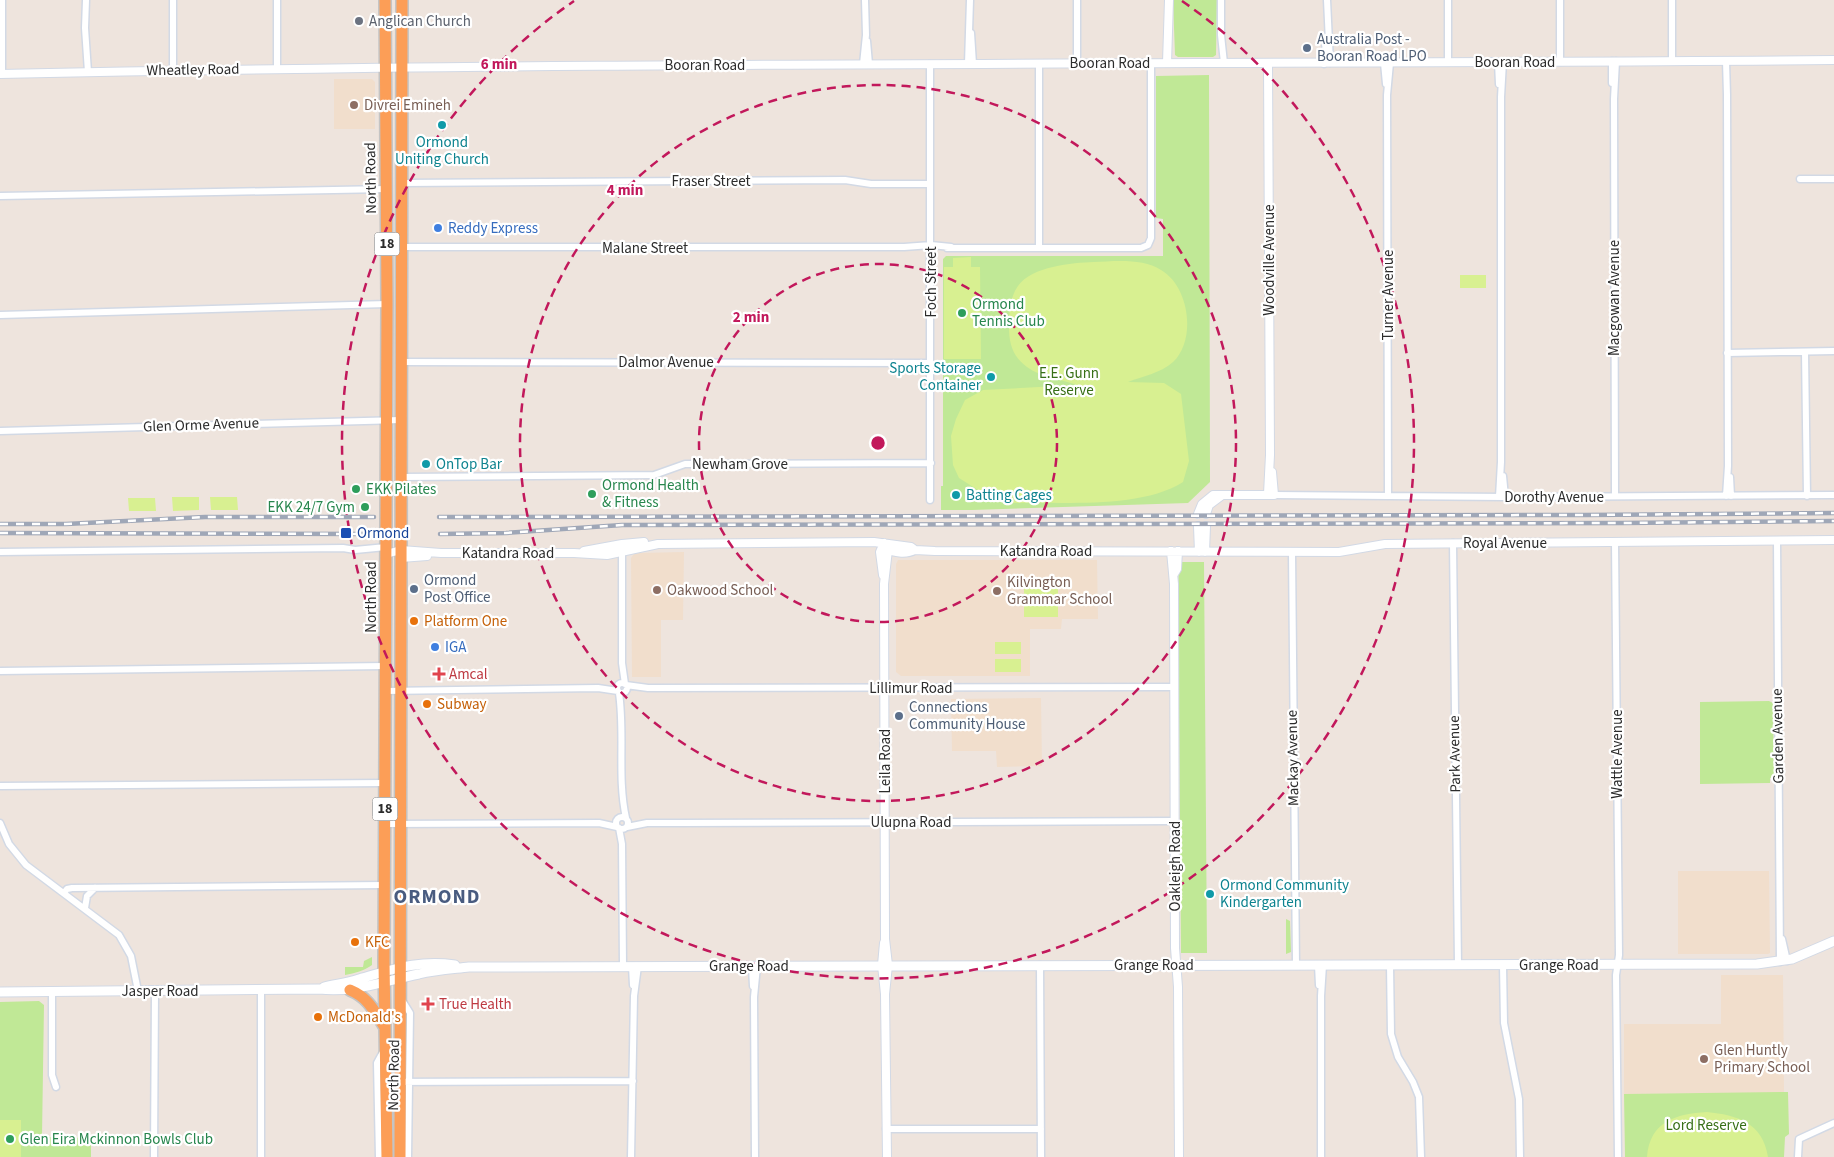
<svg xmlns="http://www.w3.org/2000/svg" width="1834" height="1157" viewBox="0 0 1834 1157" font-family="'Source Sans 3',sans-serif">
<rect width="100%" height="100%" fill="#eee4dd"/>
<!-- education -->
<path fill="#f1decc" d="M334 79H372L375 82V129H334Z
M684 552 683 620H661V677H632L631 558 634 554 639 553Z
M898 560H1097L1098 619H1062L1061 629H1030V676H901L896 672V564Z
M1041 698 1042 766 997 767 996 751H952L951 699Z
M1678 871H1769L1770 953 1768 954H1678Z
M1721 975H1783L1784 1093 1624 1094V1024H1721Z"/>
<!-- green -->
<path fill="#c0e896" d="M1173 0H1217L1216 55 1213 57H1178L1175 55Z
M1209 75 1210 482 1188 503 972 510H941V486H943V259L946 256H1163V219L1156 218V76Z
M1182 562H1204L1207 953H1181L1178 584 1179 569Z
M1769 701 1773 703 1774 777 1770 778V783L1700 784V702Z
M1286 919 1290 921 1291 952 1286 954Z
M372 957V965C364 971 355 973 345 975V967H363L364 961Z
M39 1001 44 1005 42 1137 91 1138V1157H0V1002Z
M1788 1092 1789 1134 1785 1137 1784 1157H1625L1624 1094Z"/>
<!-- pitch -->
<path fill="#d8f091" d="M971 257V267H980L981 359H944V267H953V258Z
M1094 262C1115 261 1143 258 1161 270 1189 286 1197 339 1173 362 1161 373 1143 376 1128 382L1164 383 1181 394 1189 461 1183 482C1142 508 1069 502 1021 503H1006L994 500 959 478 953 465 951 436 956 419 965 400 983 390 1077 385C1061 379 1042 378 1027 367 1013 357 1009 344 1009 327 1009 313 1010 297 1018 286 1032 266 1072 263 1094 262Z
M1460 275H1486V288H1460Z
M172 497H199V510L173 511Z
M210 497H237L238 510H211Z
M128 498H155L156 511H129Z
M1024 578H1058V595H1024Z
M1024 600H1058V617H1024Z
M995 642H1021V654H995Z
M995 659H1021V672H995Z
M1707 1112C1737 1115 1763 1123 1768 1157H1647C1650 1121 1676 1114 1707 1112Z
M0 1120H21V1157H0Z"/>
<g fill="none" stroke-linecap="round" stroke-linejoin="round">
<defs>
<path id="minor" d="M86 0 85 28 88 72
M173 0V70
M277 0V69
M1077 0V63
M1221 0V35L1224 63
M1327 0 1330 63
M971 33 973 64
M867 41 869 64
M1612 61V83
M1672 61V0
M1726 61 1727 95 1728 466 1726 496
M1448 62V0
M1498 62 1499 84
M1560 62V0
M1384 63 1386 84
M863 64 866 35 865 0
M930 64V500
M968 64 970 0
M1039 64V247
M1324 64 1326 38
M2 74V0
M1800 179H1834
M402 183 845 180 871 184H930
M0 196 387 189
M387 247H904L931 245 951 247
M947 248H1141L1148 245 1151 238V63
M0 315 387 304
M1805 352 1807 496
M1727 353 1834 351
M401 362 931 363
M0 431 401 420
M1503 476 1505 497
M401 477 654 475 685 464 931 463
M1730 477 1731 496
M1274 495 1505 497 1834 495
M1388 496 1387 95 1390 63
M1615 496 1614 99 1616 61
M1499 497 1501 462V97L1503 62
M1777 541 1780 962
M1615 542 1619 955 1616 975 1618 1157
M1453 543 1458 965
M622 547V663L625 684
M0 552 343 548 355 550 386 547
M1292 552 1296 965
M0 671 385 666
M617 688a5 5 0 1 1 10 0a5 5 0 1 1-10 0Z
M626 685 648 688 1174 687
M385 691 598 688 618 691
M619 693C625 734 617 777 626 818
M0 786 385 783
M616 823a6 6 0 1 1 12 0a6 6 0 1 1-12 0Z
M0 823 9 844 26 865 119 935 131 956 138 991
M385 824 599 823 617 827
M627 827 647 823H678L1175 821
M619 828 622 844 623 966
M64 893 67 889 72 888 384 885
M85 908 87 896 95 888
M1782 939 1787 961
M1040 965 1041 1157
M1318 965 1319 985
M1390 965 1391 1034 1398 1057 1413 1082 1419 1097 1421 1157
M1503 965 1504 1023 1519 1099 1520 1157
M632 966 633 985
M752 966 753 986
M52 992V1075L56 1087
M402 1000 410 1013 408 1157
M387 1082 633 1081
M886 1129H1041
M154 1157 155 991
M261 1157V990
M379 1157 377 1063 383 1052
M631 1157 634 996 638 966
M755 1157 754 997 757 966
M1321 1157V996L1323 965
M1798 1157 1799 1139 1834 1123"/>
<path id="tertiary" d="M1167 63 1169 0
M1268 64 1270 455 1268 494
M0 74C611 61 1223 65 1834 60
M1198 514 1202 504 1213 495H1274L1272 472
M1206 514 1209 505 1221 496
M1198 526 1199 552
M884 543 888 550 884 584 885 939 888 965 885 994
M884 549C894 552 905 555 915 550
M584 551 622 544 644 542
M1171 551 1174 584 1175 948 1178 987 1179 1157
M1205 552 1206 526
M386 554 401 550 441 553H574L607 555 658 544 874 542 911 547 915 550 935 551 1339 552 1385 544 1834 540
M401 558 427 556
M1174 574 1177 569 1178 551
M883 575 880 552 883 545
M884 943 882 965 885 994 887 1157"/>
<path id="secondary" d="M324 987C336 984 347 983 359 979 395 969 417 960 455 965
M0 992 319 989C355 993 384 981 419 974 435 970 452 969 469 967L1757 964 1792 959 1834 941"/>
<path id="trunk" d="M385 0 387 304 384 962 387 1157
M350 990C369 998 374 1011 384 1026
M400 1157 402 0"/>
</defs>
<!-- minor casing -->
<use href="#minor" stroke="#d2d9e5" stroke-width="9"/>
<!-- tertiary casing -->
<use href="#tertiary" stroke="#d2d9e5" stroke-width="10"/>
<!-- secondary casing -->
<use href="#secondary" stroke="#d2d9e5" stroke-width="11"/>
<!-- trunk casing -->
<use href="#trunk" stroke="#c4c4c4" stroke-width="14"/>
<!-- minor -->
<use href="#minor" stroke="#fff" stroke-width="6"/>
<!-- tertiary -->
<use href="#tertiary" stroke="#fff" stroke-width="8"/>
<!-- secondary -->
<use href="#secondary" stroke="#fff" stroke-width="9"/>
<!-- trunk -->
<use href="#trunk" stroke="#fc9e57" stroke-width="11"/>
<defs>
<path id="rail" d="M439 517 1585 515 1834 513
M0 524H66L205 517H374
M0 533 375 534
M440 534 506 533 622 525 1623 523 1834 521"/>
</defs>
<!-- rail casing -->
<use href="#rail" stroke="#9fa7b7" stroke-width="4.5"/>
<!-- rail -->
<use href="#rail" stroke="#fff" stroke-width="2.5" stroke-dasharray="8" stroke-linecap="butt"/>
</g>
<!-- distance rings -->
<g fill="none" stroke="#c2185b" stroke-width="2.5" stroke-dasharray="9 6">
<circle cx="878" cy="443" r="179"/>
<circle cx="878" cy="443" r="358"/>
<path d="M1182 1A536 536 0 1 1 574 1"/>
</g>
<!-- markers -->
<circle fill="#6b7280" stroke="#fff" stroke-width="2" cx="359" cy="21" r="5"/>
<g fill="#5c6f8a" stroke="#fff" stroke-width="2">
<circle cx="1307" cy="48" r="5"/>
<circle cx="414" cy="589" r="5"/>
<circle cx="899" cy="716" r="5"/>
</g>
<g fill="#8d6e63" stroke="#fff" stroke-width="2">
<circle cx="354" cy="105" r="5"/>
<circle cx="657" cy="590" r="5"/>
<circle cx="997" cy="591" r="5"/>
<circle cx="1704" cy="1059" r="5"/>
</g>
<g fill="#0f9aa8" stroke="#fff" stroke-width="2">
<circle cx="442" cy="125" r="5"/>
<circle cx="991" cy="377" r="5"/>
<circle cx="426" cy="464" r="5"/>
<circle cx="956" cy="495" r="5"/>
<circle cx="1210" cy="894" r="5"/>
</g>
<g fill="#3f7fe0" stroke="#fff" stroke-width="2">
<circle cx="438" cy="228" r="5"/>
<circle cx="435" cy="647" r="5"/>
</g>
<g fill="#2e9e5b" stroke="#fff" stroke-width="2">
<circle cx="962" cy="313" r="5"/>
<circle cx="356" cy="489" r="5"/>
<circle cx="592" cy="494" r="5"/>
<circle cx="365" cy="507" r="5"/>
<circle cx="10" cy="1139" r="5"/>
</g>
<rect fill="#1a4fb4" stroke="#fff" stroke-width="2" x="340" y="527" width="12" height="12" rx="2.5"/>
<g fill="#e8710a" stroke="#fff" stroke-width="2">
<circle cx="414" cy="621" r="5"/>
<circle cx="427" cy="704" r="5"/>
<circle cx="355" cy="942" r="5"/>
<circle cx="318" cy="1017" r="5"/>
</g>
<g fill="#e0444e" stroke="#fff" stroke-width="2">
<path d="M436.5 666.5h5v5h5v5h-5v5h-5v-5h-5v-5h5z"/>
<path d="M425.5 996.5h5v5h5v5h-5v5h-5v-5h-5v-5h5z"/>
</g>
<g text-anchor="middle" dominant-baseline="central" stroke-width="4.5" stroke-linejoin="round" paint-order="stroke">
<!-- shield labels -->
<g fill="#fff" stroke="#6b6b6b" stroke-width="1">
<rect x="374.5" y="232.5" width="25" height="23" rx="4"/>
<rect x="372.5" y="797.5" width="25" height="23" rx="4"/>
</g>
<g font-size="14" font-weight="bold" fill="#2c2c2c">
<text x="387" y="244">18</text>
<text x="385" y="809">18</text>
</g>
<!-- worship labels -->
<g font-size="15" fill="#5b616d" stroke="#fff" text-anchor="start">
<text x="369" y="21">Anglican Church</text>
</g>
<!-- service labels -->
<g font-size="15" fill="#4e5e75" stroke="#fff" text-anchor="start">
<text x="1317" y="39">Australia Post -<tspan x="1317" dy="17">Booran Road LPO</tspan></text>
<text x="424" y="580">Ormond<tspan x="424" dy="17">Post Office</tspan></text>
<text x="909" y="707">Connections<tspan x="909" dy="17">Community House</tspan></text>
</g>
<!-- street labels -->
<g font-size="15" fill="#2c2c2c" stroke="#fff">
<text x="1515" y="62">Booran Road</text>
<text x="1110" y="63">Booran Road</text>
<text x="705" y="65">Booran Road</text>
<text transform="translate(193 70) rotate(-1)">Wheatley Road</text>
<text transform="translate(371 178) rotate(-91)">North Road</text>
<text x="711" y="181">Fraser Street</text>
<text x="645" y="248">Malane Street</text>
<text transform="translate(1269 260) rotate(-90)">Woodville Avenue</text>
<text transform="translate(931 282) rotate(-90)">Foch Street</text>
<text transform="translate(1388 295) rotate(-90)">Turner Avenue</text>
<text transform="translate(1614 298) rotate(-90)">Macgowan Avenue</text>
<text x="666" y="362">Dalmor Avenue</text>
<text transform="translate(201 425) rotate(-2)">Glen Orme Avenue</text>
<text x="740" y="464">Newham Grove</text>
<text x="1554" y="497">Dorothy Avenue</text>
<text x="1505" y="543">Royal Avenue</text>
<text x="1046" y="551">Katandra Road</text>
<text x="508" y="553">Katandra Road</text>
<text transform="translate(371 597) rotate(-90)">North Road</text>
<text x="911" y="688">Lillimur Road</text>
<text transform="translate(1778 736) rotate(-91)">Garden Avenue</text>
<text transform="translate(1455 754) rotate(-91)">Park Avenue</text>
<text transform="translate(1617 754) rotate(-90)">Wattle Avenue</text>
<text transform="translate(1293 758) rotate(-91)">Mackay Avenue</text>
<text transform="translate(885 761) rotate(-90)">Leila Road</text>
<text x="911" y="822">Ulupna Road</text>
<text transform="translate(1175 866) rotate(-90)">Oakleigh Road</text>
<text x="1154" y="965">Grange Road</text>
<text x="1559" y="965">Grange Road</text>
<text x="749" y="966">Grange Road</text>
<text x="160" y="991">Jasper Road</text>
<text transform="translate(394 1075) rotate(-89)">North Road</text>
</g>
<!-- education labels -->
<g font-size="15" fill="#785e54" stroke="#fff" text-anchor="start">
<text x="364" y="105">Divrei Emineh</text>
<text x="1007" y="582">Kilvington<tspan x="1007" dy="17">Grammar School</tspan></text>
<text x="667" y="590">Oakwood School</text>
<text x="1714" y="1050">Glen Huntly<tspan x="1714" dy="17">Primary School</tspan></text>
</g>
<!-- culture labels -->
<g font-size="15" fill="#0d838f" stroke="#fff" text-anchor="start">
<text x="442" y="142" text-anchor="middle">Ormond<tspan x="442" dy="17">Uniting Church</tspan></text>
<text x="981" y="368" text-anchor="end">Sports Storage<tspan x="981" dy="17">Container</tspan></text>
<text x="436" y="464">OnTop Bar</text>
<text x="966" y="495">Batting Cages</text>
<text x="1220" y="885">Ormond Community<tspan x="1220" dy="17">Kindergarten</tspan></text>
</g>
<!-- shop labels -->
<g font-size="15" fill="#366cbe" stroke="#fff" text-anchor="start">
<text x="448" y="228">Reddy Express</text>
<text x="445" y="647">IGA</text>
</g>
<!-- leisure labels -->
<g font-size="15" fill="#27864d" stroke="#fff" text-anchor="start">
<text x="972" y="304">Ormond<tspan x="972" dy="17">Tennis Club</tspan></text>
<text x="602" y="485">Ormond Health<tspan x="602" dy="17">&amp; Fitness</tspan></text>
<text x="366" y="489">EKK Pilates</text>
<text x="355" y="507" text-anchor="end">EKK 24/7 Gym</text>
<text x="20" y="1139">Glen Eira Mckinnon Bowls Club</text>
</g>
<!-- park labels -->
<g font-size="15" fill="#376f16" stroke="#fff">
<text x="1069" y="373">E.E. Gunn<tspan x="1069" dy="17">Reserve</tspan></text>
<text x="1706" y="1125">Lord Reserve</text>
</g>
<!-- transit labels -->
<g font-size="15" fill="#164399" stroke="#fff" text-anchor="start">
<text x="357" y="533">Ormond</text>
</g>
<!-- food labels -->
<g font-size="15" fill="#c56008" stroke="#fff" text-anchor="start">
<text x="424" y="621">Platform One</text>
<text x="437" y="704">Subway</text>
<text x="365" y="942">KFC</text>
<text x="328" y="1017">McDonald's</text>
</g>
<!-- health labels -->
<g font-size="15" fill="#be3a42" stroke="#fff" text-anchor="start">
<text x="449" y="674">Amcal</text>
<text x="439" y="1004">True Health</text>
</g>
<!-- district labels -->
<g font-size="20" font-weight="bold" letter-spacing="1" fill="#495c80" stroke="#fff">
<text x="437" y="897">ORMOND</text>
</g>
</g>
<circle cx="878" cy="443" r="8" fill="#c2185b" stroke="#fff" stroke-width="2.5"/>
<g font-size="15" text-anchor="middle" font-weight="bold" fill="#c2185b" stroke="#fff" stroke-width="4.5" stroke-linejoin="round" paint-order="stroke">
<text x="499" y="69">6 min</text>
<text x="625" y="195">4 min</text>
<text x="751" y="322">2 min</text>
</g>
</svg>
